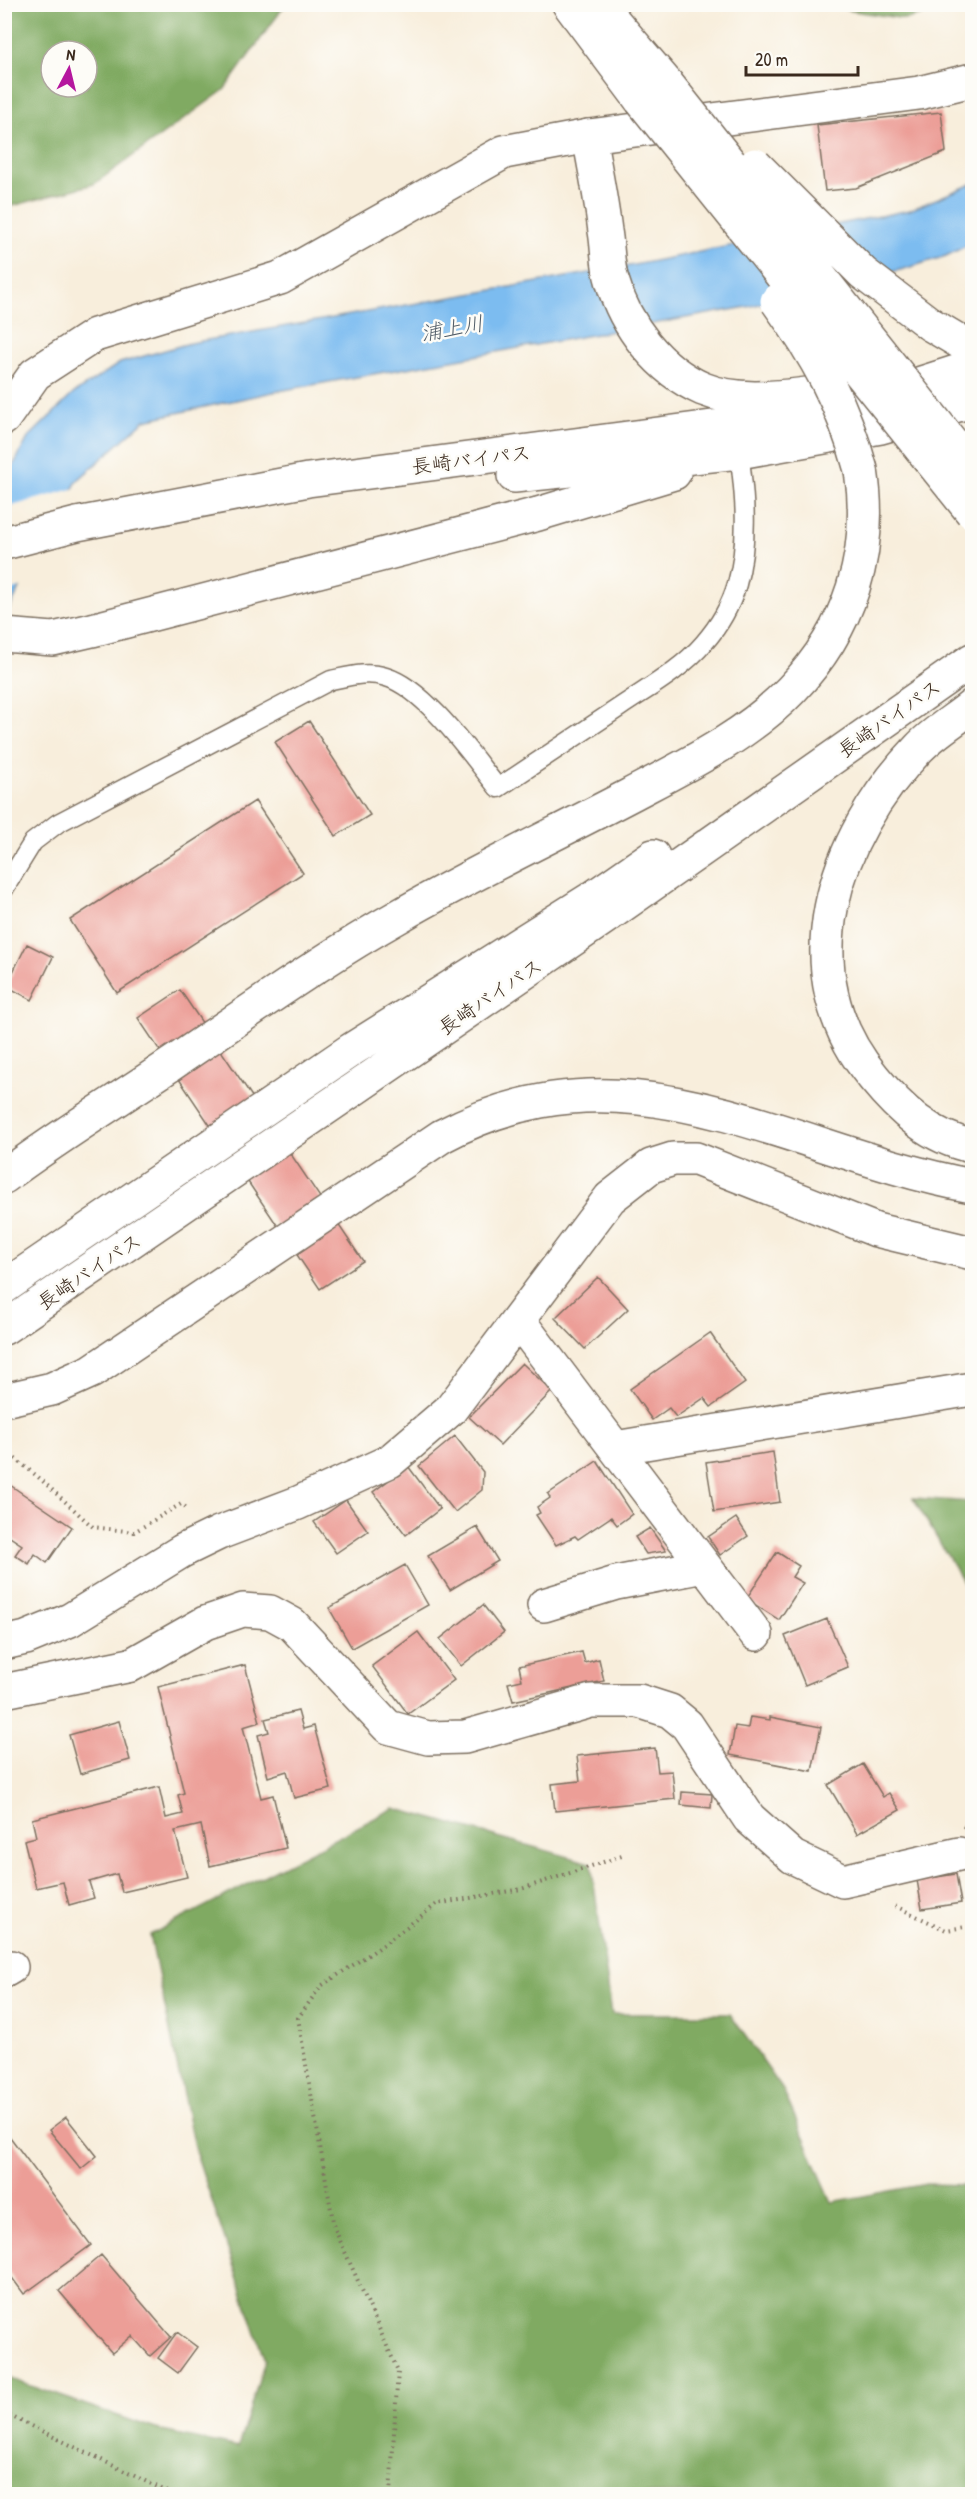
<svg xmlns="http://www.w3.org/2000/svg" width="977" height="2499" viewBox="0 0 977 2499" font-family="'Patrick Hand','Klee One',sans-serif">
<rect width="100%" height="100%" fill="#fdfcf7"/>
<filter id="ink" filterUnits="userSpaceOnUse"><feTurbulence type="fractalNoise" baseFrequency=".0167" numOctaves="2"/><feDisplacementMap in="SourceGraphic" scale="12" xChannelSelector="R" yChannelSelector="G"/><feConvolveMatrix kernelMatrix="1 2 1 2 8 2 1 2 1" color-interpolation-filters="sRGB"/></filter>
<filter id="wash" filterUnits="userSpaceOnUse"><feTurbulence type="fractalNoise" baseFrequency=".008" numOctaves="4" result="noise"/><feDisplacementMap in="SourceGraphic" scale="24" xChannelSelector="R" yChannelSelector="G"/><feGaussianBlur stdDeviation="1.35" result="paint"/><feColorMatrix in="noise" values="0 0 0 0 0 0 0 0 0 0 0 0 0 0 0 0 0 1.4 0 .05"/><feComposite in="paint" operator="in"/></filter>
<g filter="url(#wash)">
<rect width="100%" height="100%" fill="#f8eedc"/>
<!-- forest -->
<path fill="#80aa62" stroke="#5e6a40" stroke-width="1.5" fill-rule="evenodd" d="M5 4H285V5L224 90 94 184 5 208ZM51 51H87V87H51Z
M839 5H961L906 19 847 10Z
M913 1498 972 1502V1597Z
M394 1808 591 1863 612 2014H730L783 2090 832 2202 926 2184 972 2185V2494H5V2377L162 2431 238 2447 265 2361 194 2147 150 1935Z"/>
<!-- water -->
<path fill="#7bbcf0" stroke="#5b7387" stroke-width="1.5" d="M972 184V243L946 256 904 269 747 307 273 392 145 420 77 481 5 617V481L28 438 74 393 120 363 190 343 629 266 910 210Z"/>
<!-- pier -->
<path fill="#f8eedc" d="M76 488 24 587 5 592V508Z"/>
<g id="blocks">
<!-- building -->
<path fill="#ec9e97" d="M941 112 946 152 856 188 825 191 817 125Z
M309 721 370 815 336 836 275 742Z
M255 801 303 873 117 993 70 920Z
M27 944 53 957 32 1000 6 986Z
M180 990 363 1261 320 1289 138 1018Z
M598 1277 628 1309 585 1349 555 1318Z
M710 1333 745 1383 711 1407 704 1398 676 1417 669 1408 652 1420 630 1389Z
M522 1363 552 1391 500 1445 469 1417Z
M455 1436 483 1472 482 1490 455 1512 419 1466Z
M773 1452 780 1502 714 1512 706 1462Z
M597 1461 632 1514 617 1525 611 1517 578 1539 575 1536 556 1545 536 1515 540 1513 537 1507 550 1498 548 1494Z
M408 1466 440 1509 406 1535 373 1492Z
M4 1481 72 1527 47 1563 35 1554 29 1564 15 1555 22 1545 4 1533Z
M346 1500 368 1531 336 1553 314 1522Z
M736 1518 748 1536 720 1555 708 1537Z
M477 1527 498 1561 450 1590 428 1556Z
M650 1528 666 1551 646 1554 635 1537Z
M777 1552 799 1566 792 1577 803 1583 779 1620 746 1599Z
M405 1565 428 1605 352 1648 329 1608Z
M483 1605 504 1632 461 1666 440 1639Z
M827 1619 848 1667 805 1685 785 1636Z
M418 1632 454 1680 408 1714 372 1666Z
M582 1652 585 1663 599 1659 604 1681 513 1701 508 1683 522 1680 519 1666Z
M245 1665 260 1722 243 1727 261 1798 273 1795 286 1848 210 1866 201 1825 175 1831 187 1877 122 1892 117 1874 89 1882 94 1898 69 1905 63 1882 36 1888 24 1840 36 1837 32 1819 159 1787 166 1818 183 1814 178 1795 184 1793 158 1687Z
M298 1711 303 1729 314 1726 331 1789 294 1798 287 1771 268 1777 258 1735 269 1732 265 1719Z
M750 1717 770 1720V1717L821 1727 812 1771 730 1755 735 1726 748 1728Z
M119 1721 130 1760 80 1774 69 1735Z
M655 1748 658 1772 672 1771 675 1799 555 1811 552 1784 580 1781 577 1756Z
M863 1764 883 1797 889 1793 900 1810 857 1834 828 1785Z
M682 1792 712 1794 711 1808 681 1805Z
M972 1814V1834L963 1827Z
M956 1874 961 1903 922 1909 917 1880Z
M66 2117 97 2156 81 2169 49 2130Z
M4 2129 91 2245 24 2294 4 2267Z
M101 2255 171 2337 150 2356 132 2336 112 2353 59 2291Z
M177 2332 197 2347 178 2373 158 2358Z"/>
</g>
</g>
<g filter="url(#ink)">
<use href="#blocks" fill-opacity="0" stroke="#7d6f60" stroke-width="1.5"/>
<g fill="none" stroke-linecap="round" stroke-linejoin="round">
<defs>
<path id="service" d="M4 889 33 842 58 823 331 680C350 676 367 671 386 677 426 689 472 756 498 788 539 761 579 734 620 707 648 688 681 670 704 643 718 627 731 605 737 584 749 540 745 496 739 452"/>
<path id="minor" d="M519 1321 615 1448 972 1389
M615 1448 756 1634
M544 1605 616 1583 704 1566
M4 1643 26 1638 70 1620 182 1551 219 1533 298 1503 390 1461 451 1409 610 1198 651 1166 673 1159H696L876 1230 972 1253
M4 1691 131 1665 205 1623 243 1610 270 1612 292 1624 388 1727 428 1738 465 1737 591 1701H639L670 1711 687 1725 749 1818 793 1857 843 1881 959 1854
M4 1971 11 1967"/>
<path id="tertiary" d="M4 418 35 374 95 335 280 278 504 152 589 136 919 93 972 80"/>
<path id="motorway" d="M569 4 641 100
M599 4 667 84
M589 136C595 168 601 199 605 231 608 247 607 265 612 280 625 326 659 370 703 389 735 402 774 398 807 394
M930 324 972 349
M514 476 739 452 881 427 972 401
M4 543 77 524 308 480 782 418 856 404 972 367
M4 635 53 639 92 630 538 514 674 473
M972 706C955 720 934 732 919 748 833 837 786 974 874 1078 900 1110 931 1138 972 1146
M4 1177C57 1137 115 1102 170 1065 246 1014 321 960 401 915 475 872 554 835 630 795 685 766 747 736 791 690 850 629 874 553 861 470
M4 1287 351 1050 594 897 653 856
M4 1328 610 914 972 660
M4 1400 52 1389 92 1371 442 1136C631 1035 788 1152 972 1186"/>
</defs>
<!-- service casing -->
<use href="#service" stroke="#7d6f60" stroke-width="21"/>
<!-- minor casing -->
<use href="#minor" stroke="#7d6f60" stroke-width="36"/>
<!-- tertiary casing -->
<use href="#tertiary" stroke="#7d6f60" stroke-width="36"/>
<!-- motorway casing -->
<use href="#motorway" stroke="#7d6f60" stroke-width="36"/>
<!-- path -->
<path stroke="#7d6f60" stroke-width="4" stroke-dasharray="1.5 4.5" stroke-linecap="butt" d="M4 1454 13 1457 37 1476 93 1527 134 1532 181 1504 187 1508
M895 1906 946 1930 972 1926
M4 2413 172 2494
M390 2494 398 2371 334 2227 298 2018 321 1986 379 1948 437 1904 521 1889 622 1856"/>
<!-- service -->
<use href="#service" stroke="#fff" stroke-width="18"/>
<!-- minor -->
<use href="#minor" stroke="#fff" stroke-width="33"/>
<!-- tertiary -->
<use href="#tertiary" stroke="#fff" stroke-width="33"/>
<!-- motorway -->
<use href="#motorway" stroke="#fff" stroke-width="33"/>
<defs>
<path id="motorway-bridge" d="M667 84 972 468
M641 100 972 512
M755 165 863 273 930 324
M777 301C817 356 843 404 861 470"/>
</defs>
<!-- motorway-bridge casing -->
<use href="#motorway-bridge" stroke="#7d6f60" stroke-width="36" stroke-linecap="butt"/>
<!-- motorway-bridge -->
<use href="#motorway-bridge" stroke="#fff" stroke-width="33"/>
</g>
</g>
<g text-anchor="middle" dominant-baseline="central" stroke-width="5" stroke-linejoin="round" paint-order="stroke">
<!-- street labels -->
<g font-size="20" fill="#3b2a1e" stroke="#fdfcf7">
<text transform="translate(471 459) rotate(-7)">長崎バイパス</text>
<text transform="translate(889 718) rotate(-35)">長崎バイパス</text>
<text transform="translate(490 996) rotate(-34)">長崎バイパス</text>
<text transform="translate(89 1271) rotate(-34)">長崎バイパス</text>
</g>
<!-- water labels -->
<g font-size="21" font-style="italic" fill="#515d68" stroke="#fdfcf7">
<text transform="translate(452 328) rotate(-10)">浦上川</text>
</g>
</g>
<!-- margin -->
<rect width="977" height="2499" fill="none" stroke="#fdfcf7" stroke-width="24"/>
<!-- north arrow -->
<g transform="translate(69 69) rotate(7)"><circle r="28" fill="#fdfcf7" stroke="#afa8a0" stroke-width="1.5"/>
<path d="M0-4.5L10 22L0 15L-10 22Z" fill="#b5179e"/>
<text y="-9" font-size="16" font-weight="bold" text-anchor="middle" fill="#3b2a1e">N</text>
</g>
<!-- scale -->
<path d="M746 66v9h112v-9" fill="none" stroke="#3b2a1e" stroke-width="3"/>
<text x="755" y="66" font-size="18" fill="#3b2a1e" stroke="#fdfcf7" stroke-width="4.5" paint-order="stroke">20 m</text>
</svg>
